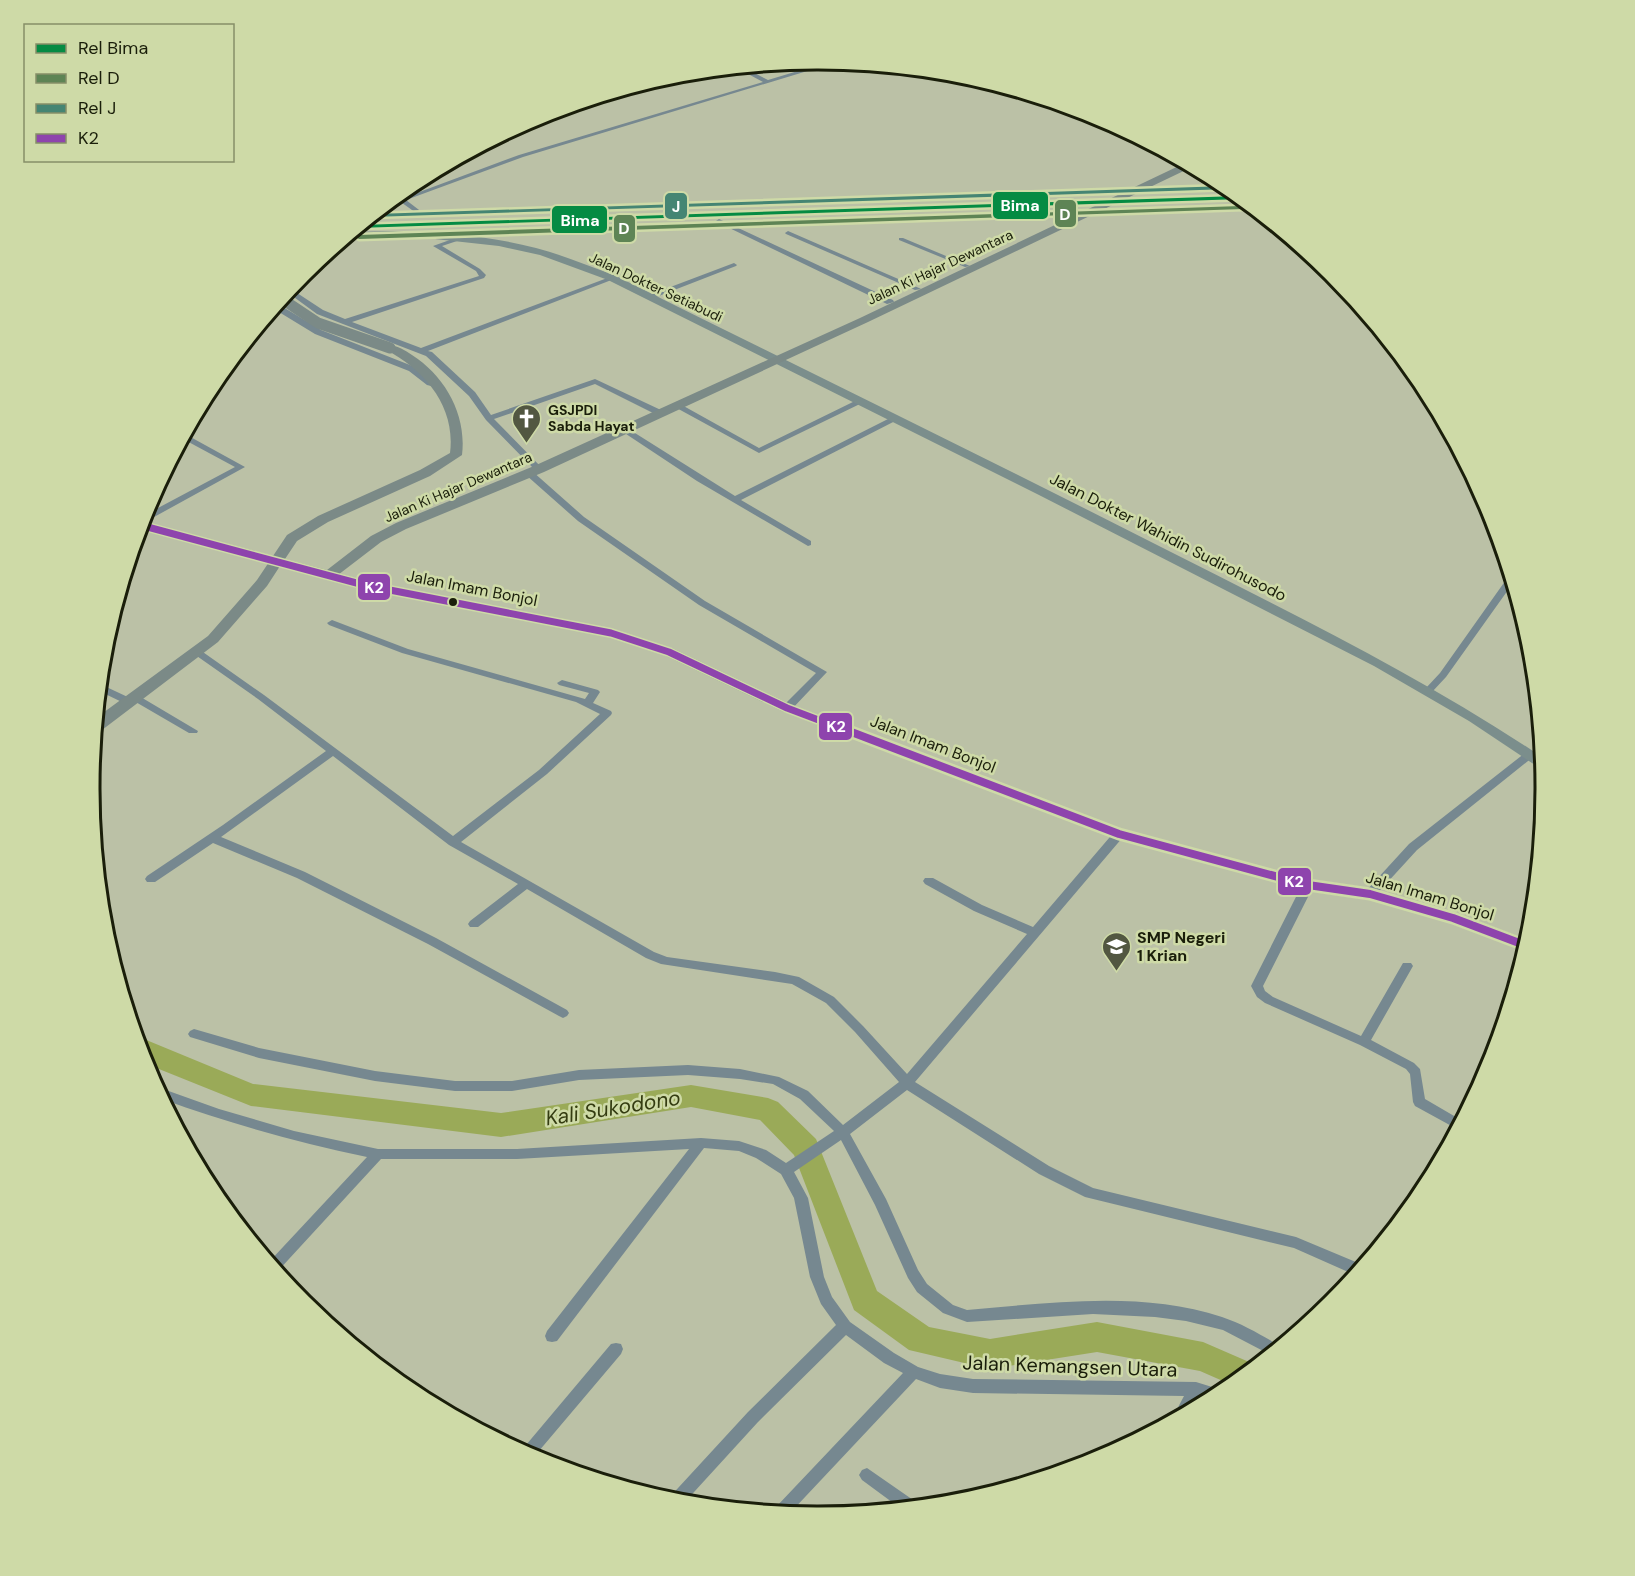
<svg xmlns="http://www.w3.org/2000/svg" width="1635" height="1576" viewBox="0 0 1635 1576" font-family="'DM Sans',sans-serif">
<rect width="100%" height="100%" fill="#bbc1a6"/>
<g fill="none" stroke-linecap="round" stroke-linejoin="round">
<!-- river -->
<path fill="#9aaa58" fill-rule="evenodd" d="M139 1037 253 1084 501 1113 691 1085 768 1098 778 1102 816 1139 877 1291 929 1327 990 1339 1097 1322 1203 1342 1256 1365 1232 1385 1200 1371 1097 1352 990 1369 909 1350 854 1310 794 1155 760 1120 691 1107 501 1137 251 1106 144 1063 136 1038Z"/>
<!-- minor -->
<path fill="#768890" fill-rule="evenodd" d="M831 61 837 62 523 157 406 200 423 213V215H419L398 200 519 155 763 82 737 68 743 67 768 80Z
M706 71 573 110 510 133H506L520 126 569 108 692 72Z
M719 219 893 300 894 302 887 304 717 222 716 221Z
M788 231 919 288 921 289 915 290 786 234 785 233Z
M461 236 464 238 463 239 442 246 480 269 486 275 484 278 352 322 421 348 610 277H614V279L428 351 432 352 475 392 491 415 595 379 663 411V415H657L595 384 494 419 543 469 539 471H536L486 420 469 396 426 356 317 314 287 292 291 289 323 310 345 319 479 276 476 271 433 246Z
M899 238H903L970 266 965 267 899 240Z
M734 263 737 265 736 266 651 299 644 297Z
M857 400H863L864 402 759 453 673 406 674 404H680L759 448Z
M892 417H898L899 419 741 500 811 541V545L808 546 697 481 620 430 621 428H627L735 496Z
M185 434 245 467 145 522H141L143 516 235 467 183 439Z
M526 471H532L584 517 705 601 827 672 791 710H783L782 708 783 706 816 673 699 605 578 521 526 475Z
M1510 576 1513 583 1446 677 1432 692H1426L1424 690 1426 688 1440 673 1508 577Z
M332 620 408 649 585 699 589 693 559 685 557 683 562 680 598 690 600 692 593 703 611 711 612 713 611 715 547 774 461 842 654 952 667 957 775 972 799 977 834 997 863 1026 907 1074 1027 934 974 911 925 884 923 881 925 878H933L982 905 1033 927 1115 831H1123L1124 834 1123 837 915 1082 1049 1166 1093 1188 1296 1237 1363 1265 1355 1275 1294 1248 1085 1197 1039 1174 907 1090 850 1134 886 1199 918 1270 927 1284 953 1305 967 1310C1050 1303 1141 1290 1222 1317 1243 1324 1261 1335 1280 1346L1269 1354 1223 1330 1186 1321 1155 1317 1093 1314 967 1322 943 1313 917 1292 908 1278 875 1205 841 1140 794 1172 808 1198 824 1277 832 1297 850 1322 894 1353 918 1367 940 1374 973 1379 1196 1382 1225 1391 1210 1399 1200 1397 1192 1409 1175 1418 1174 1415 1184 1396 973 1393 940 1388 916 1379 790 1513 773 1512 776 1507 903 1373 884 1363 846 1335 758 1422 684 1503 667 1500 748 1412 836 1325 821 1304 810 1277 794 1198 781 1174 756 1158 739 1151 704 1148 557 1341 552 1342 547 1341 545 1336 547 1331 689 1149 517 1159H381L277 1272 269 1262 367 1157C296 1142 231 1124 162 1099L157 1089H163L219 1109 294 1131 378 1149H517L701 1138 739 1141 766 1150 786 1163 834 1131 800 1099 773 1084 740 1079 688 1075 579 1080 512 1091H455L375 1081 259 1058 190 1037 188 1034 190 1031 194 1029 259 1048 375 1071 455 1081H512L579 1070 688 1065 740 1069 779 1077 808 1091 843 1125 899 1082 855 1032 826 1003 792 984 661 964 646 958 527 889 478 927H470L468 924 470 921 518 884 449 845 333 756 221 837 305 872 436 938 567 1010 569 1013 567 1016 563 1018 559 1016 428 944 297 878 213 843 155 882H147L145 879 147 876 223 825 326 751 258 699 194 654 192 652 194 650H200L264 695 453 836 539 770 600 714 576 702 402 653 329 625 327 623Z
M100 684 132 699 133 696H139L198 731 197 733H189L134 701V704H126L99 691Z
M1529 752 1534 755 1533 757 1417 850 1374 897H1366L1364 894 1366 891 1409 844 1525 753Z
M1308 881 1312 882 1314 885 1263 986 1265 991 1273 997 1361 1036 1403 963H1411L1413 966 1371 1040 1414 1063 1420 1069 1425 1099 1461 1120 1457 1129 1415 1106 1413 1102 1410 1074 1406 1069 1360 1045 1265 1003 1257 997 1251 986 1302 885 1304 882Z
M616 1343 621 1344 623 1349 621 1354 533 1458 521 1451 611 1344Z
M867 1468 916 1502 918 1506 900 1508 862 1480 859 1475 862 1470Z"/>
<!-- tertiary -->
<path fill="#768890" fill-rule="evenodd" d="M278 304 321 330 415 367 436 383 431 386 427 385 409 371 315 334 274 309Z"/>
<!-- secondary -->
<path fill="#7b8e8c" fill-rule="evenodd" d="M393 231C441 232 490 236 536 248 563 255 589 266 616 276 797 366 980 455 1161 547 1291 613 1421 676 1542 757L1544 769 1538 767 1469 721 1374 666 1039 495 608 280 540 255 499 246 435 239 347 237 353 232Z
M141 522 282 558 283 561 277 565 139 529Z
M329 571 366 581 616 630 674 649 792 705 1124 830 1308 879 1370 888 1459 914 1528 940 1525 951 1447 922 1370 900 1308 891 1114 838 782 711 664 655 608 636 364 589 324 578 323 575Z"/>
<!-- primary -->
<path fill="#7b8a87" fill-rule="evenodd" d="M1185 163 1192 167 868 322 544 472 406 529 381 542 334 578 329 579 280 566 267 586 218 642 102 730 95 731 96 718 208 636 257 580 287 535 318 516 420 470 450 453C456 407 425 370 386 350V346C395 344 404 350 412 355 445 376 467 415 462 455L430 476 328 522 297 541 285 559 327 570 371 536 396 523 534 466 860 318Z"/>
<!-- primary-bridge -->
<path stroke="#7b8a87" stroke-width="11" d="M282 299 318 323 390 348"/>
<defs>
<path id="bus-1-far1" d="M140 525 364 585 611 633 669 652 787 708 837 727"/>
<path id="bus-1" d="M833 725 1119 834 1308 885 1370 894 1453 918 1527 946"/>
</defs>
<!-- bus-1-far1 casing -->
<use href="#bus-1-far1" stroke="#cedaa7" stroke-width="10"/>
<!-- bus-1 casing -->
<use href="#bus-1" stroke="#cedaa7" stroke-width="13"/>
<!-- bus-1-far1 -->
<use href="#bus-1-far1" stroke="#8e44ad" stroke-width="7"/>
<!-- bus-1 -->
<use href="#bus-1" stroke="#8e44ad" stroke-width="8"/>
<defs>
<path id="rail-1" d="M1239 196 1242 199 357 228 361 225Z"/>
<path id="rail-2" d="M1241 206 1244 208 1243 209 359 239 356 237 359 235Z"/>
<path id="rail-3" d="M1227 186 1230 189 371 217 375 214Z"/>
</defs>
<!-- rail-1 casing -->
<use href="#rail-1" stroke="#cedaa7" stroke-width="5"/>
<!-- rail-2 casing -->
<use href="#rail-2" stroke="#cedaa7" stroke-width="5"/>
<!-- rail-3 casing -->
<use href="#rail-3" stroke="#cedaa7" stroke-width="5"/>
<!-- rail-1 -->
<use href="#rail-1" fill="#058b43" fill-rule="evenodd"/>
<!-- rail-2 -->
<use href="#rail-2" fill="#5e8455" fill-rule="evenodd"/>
<!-- rail-3 -->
<use href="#rail-3" fill="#458573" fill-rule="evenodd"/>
</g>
<!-- icons -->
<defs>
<symbol id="church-pin" viewBox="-11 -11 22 30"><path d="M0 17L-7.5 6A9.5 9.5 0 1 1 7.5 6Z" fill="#525741" stroke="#cedaa7"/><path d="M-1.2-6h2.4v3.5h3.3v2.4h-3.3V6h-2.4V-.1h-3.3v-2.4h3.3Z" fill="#fff"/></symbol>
<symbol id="school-pin" viewBox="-11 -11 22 30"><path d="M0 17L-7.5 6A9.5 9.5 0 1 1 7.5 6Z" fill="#525741" stroke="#cedaa7"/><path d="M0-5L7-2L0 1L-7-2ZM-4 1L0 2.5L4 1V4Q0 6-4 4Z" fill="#fff"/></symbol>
</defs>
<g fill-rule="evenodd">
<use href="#church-pin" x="510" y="402" width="33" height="45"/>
<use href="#school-pin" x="1100" y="930" width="33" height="45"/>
</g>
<!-- markers -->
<circle fill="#1a1e0a" stroke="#cedaa7" stroke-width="2" cx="453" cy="602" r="5"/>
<g text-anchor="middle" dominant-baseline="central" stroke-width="5" stroke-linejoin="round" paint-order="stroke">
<!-- far-street labels -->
<g font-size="14" fill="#1a1e0a" stroke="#cedaa7">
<text transform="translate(940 267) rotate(-25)">Jalan Ki Hajar Dewantara</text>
<text transform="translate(656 287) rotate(25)">Jalan Dokter Setiabudi</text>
<text transform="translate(458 487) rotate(-23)">Jalan Ki Hajar Dewantara</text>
</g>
<!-- far-poi labels -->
<g font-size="14" font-weight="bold" fill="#1a1e0a" stroke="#cedaa7" text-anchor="start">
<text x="548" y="410">GSJPDI<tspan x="548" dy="16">Sabda Hayat</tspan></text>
</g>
<!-- street labels -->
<g font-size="16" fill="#1a1e0a" stroke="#cedaa7">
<text transform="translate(1168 537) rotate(27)">Jalan Dokter Wahidin Sudirohusodo</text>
<text transform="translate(472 588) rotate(11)">Jalan Imam Bonjol</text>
<text transform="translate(933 744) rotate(21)">Jalan Imam Bonjol</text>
<text transform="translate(1430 896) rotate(17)">Jalan Imam Bonjol</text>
</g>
<!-- poi labels -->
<g font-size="16" font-weight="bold" fill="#1a1e0a" stroke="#cedaa7" text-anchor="start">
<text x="1137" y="937">SMP Negeri<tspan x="1137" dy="18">1 Krian</tspan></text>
</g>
<!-- near-street labels -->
<g font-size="20" fill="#1a1e0a" stroke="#cedaa7">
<text transform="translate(1070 1366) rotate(2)">Jalan Kemangsen Utara</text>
</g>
<!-- near-water labels -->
<g font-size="21" font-style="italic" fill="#343c11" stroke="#cedaa7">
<text transform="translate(613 1108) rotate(-9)">Kali Sukodono</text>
</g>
</g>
<!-- crop -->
<path d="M0 0H1635V1576H0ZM817 70H818A717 717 0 0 1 1535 787V789A717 717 0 0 1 818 1506H817A717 717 0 0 1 100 789V787A717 717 0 0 1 817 70Z" fill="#cedaa7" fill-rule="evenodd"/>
<path fill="none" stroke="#1a1e0a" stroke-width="3" d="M817 70H818A717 717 0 0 1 1535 787V789A717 717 0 0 1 818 1506H817A717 717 0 0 1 100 789V787A717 717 0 0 1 817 70Z"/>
<g stroke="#cedaa7" stroke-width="2">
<rect x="992" y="191" width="57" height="29" rx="6" fill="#058b43"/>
<rect x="664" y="192" width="24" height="28" rx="6" fill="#458573"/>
<rect x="1054" y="199" width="23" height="29" rx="6" fill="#5e8455"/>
<rect x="551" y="205" width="57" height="29" rx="6" fill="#058b43"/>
<rect x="613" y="214" width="23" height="29" rx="6" fill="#5e8455"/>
<rect x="357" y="573" width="34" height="28" rx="6" fill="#8e44ad"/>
<rect x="818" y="712" width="35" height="29" rx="6" fill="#8e44ad"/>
<rect x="1277" y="867" width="35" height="29" rx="6" fill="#8e44ad"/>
</g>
<g font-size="16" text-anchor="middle" font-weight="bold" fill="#fff">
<text x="1020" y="211">Bima</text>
<text x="676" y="212">J</text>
<text x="1065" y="220">D</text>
<text x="580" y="226">Bima</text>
<text x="624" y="234">D</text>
<text x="374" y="593">K2</text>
<text x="836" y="732">K2</text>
<text x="1294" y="887">K2</text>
</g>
<!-- legend -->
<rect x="24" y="24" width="210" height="138" fill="#cedaa7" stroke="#868f68" stroke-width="1.5"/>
<rect x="36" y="44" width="30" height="9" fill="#058b43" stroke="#868f68" stroke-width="1.5"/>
<text x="78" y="54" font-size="18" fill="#1a1e0a">Rel Bima</text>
<rect x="36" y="74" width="30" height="9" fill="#5e8455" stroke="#868f68" stroke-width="1.5"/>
<text x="78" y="84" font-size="18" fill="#1a1e0a">Rel D</text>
<rect x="36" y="104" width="30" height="9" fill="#458573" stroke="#868f68" stroke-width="1.5"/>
<text x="78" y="114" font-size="18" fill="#1a1e0a">Rel J</text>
<rect x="36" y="134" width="30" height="9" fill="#8e44ad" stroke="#868f68" stroke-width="1.5"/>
<text x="78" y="144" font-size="18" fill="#1a1e0a">K2</text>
</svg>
